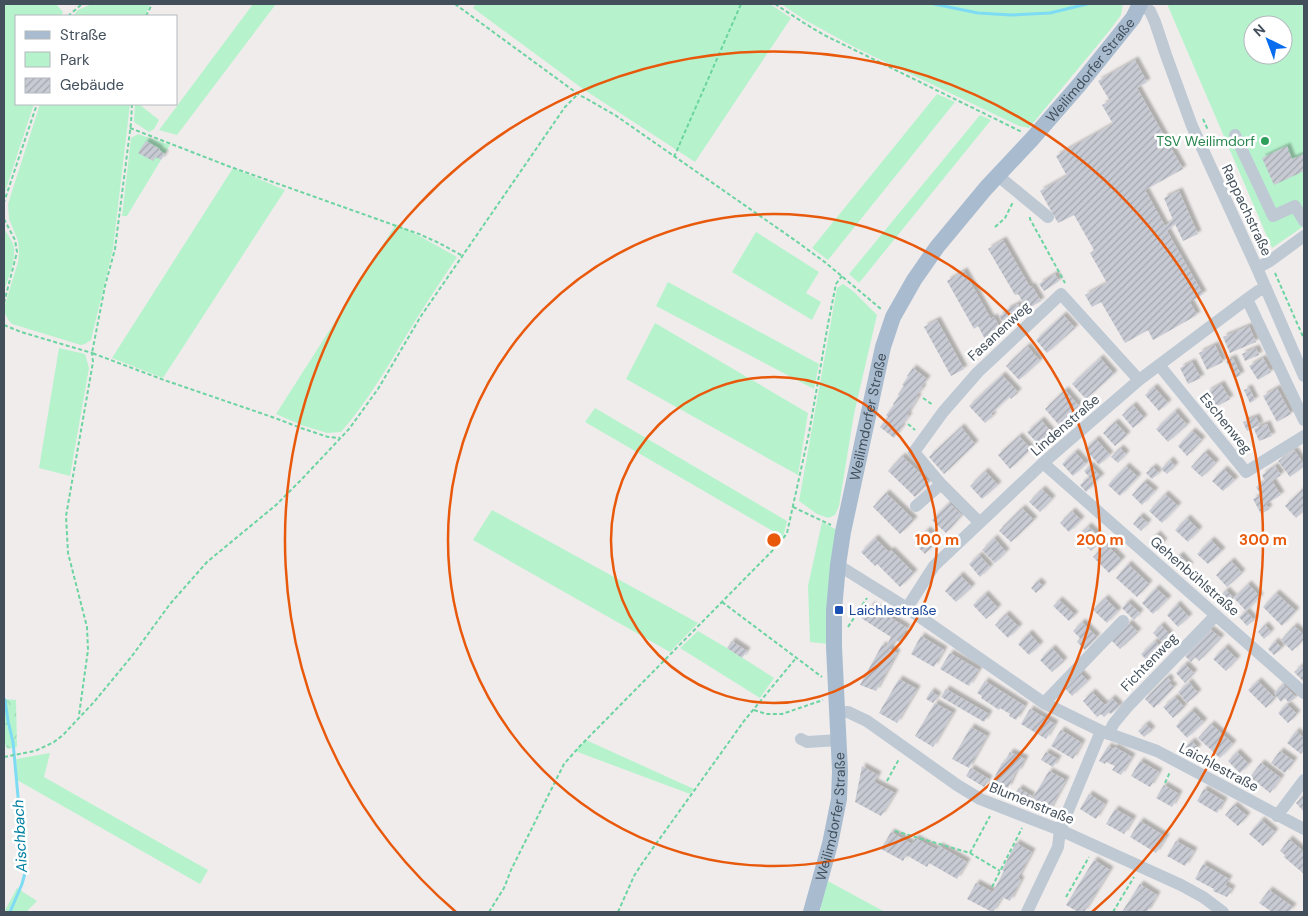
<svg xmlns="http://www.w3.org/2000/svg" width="1308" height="916" viewBox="0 0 1308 916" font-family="'DM Sans',sans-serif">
<defs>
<pattern id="forest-crowns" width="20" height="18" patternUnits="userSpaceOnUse" patternTransform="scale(1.25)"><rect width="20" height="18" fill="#b6f3cd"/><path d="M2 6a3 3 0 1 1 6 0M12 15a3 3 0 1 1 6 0" fill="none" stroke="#9ed2b2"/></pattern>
<pattern id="building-hatch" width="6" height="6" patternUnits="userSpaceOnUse" patternTransform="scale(1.25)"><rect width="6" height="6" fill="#c8cbd3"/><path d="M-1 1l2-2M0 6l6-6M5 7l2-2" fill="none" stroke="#a4a7ae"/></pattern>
<filter id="shadow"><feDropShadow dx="3.5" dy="-3.5" stdDeviation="1" flood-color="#0004"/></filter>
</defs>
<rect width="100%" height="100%" fill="#f0ecec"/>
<!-- green -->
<path fill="#b6f3cd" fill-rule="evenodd" d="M4 4H56L63 12 61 16H16V104H34L4 195Z
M92 4H150L145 16H73L78 10Z
M253 4H276L177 135 159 130Z
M476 4H770L791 18 695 162 583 89 473 8Z
M781 4H1123L1121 15 1110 30 1029 128 1019 126 856 48 805 20Z
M1167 4H1304V226L1272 248ZM1253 25H1283V55H1253Z
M937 94 955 102 828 260 812 248Z
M40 104H130L113 249 91 340 85 344 81 345 12 324C7 319 5 315 4 308L18 262 19 252 18 241 9 219 8 204Z
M135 104H139L159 120 154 129 149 132 134 122Z
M980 115 991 120 859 283 849 274Z
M138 134 170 145 127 216H122L131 138Z
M233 168 285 190 163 378 112 358Z
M396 224 423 238 457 257C441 281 424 306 409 331 388 366 368 401 341 432L327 433 301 425 276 414 338 317Z
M4 229C8 235 12 240 14 247 16 259 8 279 4 291Z
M756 232 819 272 806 293 821 302 812 320 732 272Z
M668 282 819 364 814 389 656 306Z
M843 284 853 291 877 315 854 414 839 506 835 515 828 518 817 514 799 501 837 288Z
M655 323 808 413 798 475 626 379Z
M59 348 85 354 89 368 70 476 39 468Z
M595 408 787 521 783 537 585 422Z
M492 510 698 623 670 652 473 540Z
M822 522 837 530 828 644 810 642 808 586Z
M698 631 727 648 774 678 760 698 680 648Z
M586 740 694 789 690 794 575 751Z
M50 753 44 777 208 870 200 884 17 780 16 759Z
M826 880 885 912H820Z
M17 888 37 901 26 912H4Z"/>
<!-- forest -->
<path fill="url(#forest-crowns)" d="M4 699 16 700 17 747 7 749 4 741Z"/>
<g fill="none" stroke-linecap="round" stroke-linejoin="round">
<!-- stream -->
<path stroke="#7edbf4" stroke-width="3" d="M934 4 978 13 1011 15 1050 13 1087 4
M4 699 5 700 8 721 13 742 25 873 22 884 10 912"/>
</g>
<!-- building -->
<path fill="url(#building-hatch)" filter="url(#shadow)" d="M1135 60 1147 82 1137 88 1183 169 1145 190 1165 226 1173 220 1164 198 1179 191 1198 234 1183 241 1175 224 1167 231 1203 294 1190 302 1197 315 1153 340 1148 330 1125 343 1101 302 1092 307 1085 295 1107 283 1090 253 1094 250 1074 215 1058 223 1040 191 1067 176 1056 156 1113 124 1102 105 1110 101 1098 81Z
M146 141 160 149 159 150 165 154 161 160 156 157 153 161 138 153Z
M1287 146 1292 159 1304 154V171L1274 185 1262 158Z
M1003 240 1030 287 1032 286 1041 301 1027 309 1018 294 1015 295 988 249Z
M964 271 991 319 994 317 1002 331 986 341 978 326 974 329 947 281Z
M1055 274 1059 281 1044 291 1039 284Z
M1018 304 1022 311 1011 318 1012 320 1004 324 999 316 1007 312 1006 310Z
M1063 315 1075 328 1047 353 1036 340Z
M937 320 964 369 951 376 924 327Z
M1249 326 1256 342 1230 353 1223 337Z
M1215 345 1223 362 1207 370 1199 353Z
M1027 346 1040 361 1019 380 1006 366Z
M1256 348 1259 355 1245 361 1242 354Z
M1100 358 1114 374 1086 399 1072 384Z
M1233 358 1241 375 1235 378 1226 361Z
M1263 358 1271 372 1258 380 1249 366Z
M1192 362 1201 378 1188 384 1180 368Z
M913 368 927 379 921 387 923 388 916 396 918 397 907 415 909 416 901 426 902 427 894 438 880 427 888 417 886 415 894 405 893 404 899 396 898 394 904 386 902 385 908 377 907 376Z
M1002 375 1018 392 1011 399 1009 397 991 414 993 416 985 423 969 406Z
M1221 384 1230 399 1216 407 1207 392Z
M1154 387 1168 403 1159 411 1145 395Z
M1249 388 1255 400 1250 403 1244 390Z
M1277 388 1291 414 1277 422 1263 396Z
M1065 390 1079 406 1059 425 1045 409Z
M1133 405 1144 418 1133 428 1122 415Z
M1175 411 1187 425 1168 442 1156 429Z
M1256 417 1260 425 1247 431 1243 422Z
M1041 420 1052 433 1038 444 1027 432Z
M1115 422 1127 435 1115 446 1103 433Z
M1267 424 1272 436 1259 441 1254 429Z
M961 427 975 444 944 474 929 457Z
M1192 431 1202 440 1187 456 1178 446Z
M1019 436 1031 449 1010 469 998 455Z
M1096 439 1110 455 1099 465 1085 449Z
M1120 448 1126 454 1118 463 1111 457Z
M1294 450 1304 464V466L1290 477 1278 461Z
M1075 452 1086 464 1073 476 1062 464Z
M1205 452 1216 463 1202 477 1191 467Z
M902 456 929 482 915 497 888 471Z
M1170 460 1175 466 1167 474 1161 469Z
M1090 465 1101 477 1094 483 1084 471Z
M1126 466 1138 477 1120 496 1108 485Z
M1275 466 1281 475 1272 481 1281 495 1266 504 1269 509 1261 514 1253 499 1261 495 1256 487 1265 481 1262 475Z
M1153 467 1159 473 1152 479 1146 473Z
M1224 469 1235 480 1223 491 1212 481Z
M985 471 998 485 982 499 970 486Z
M1088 478 1094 484 1086 492 1080 485Z
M1144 482 1155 491 1142 505 1132 495Z
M1304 488V510L1296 518 1285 506Z
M1042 489 1052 499 1040 512 1029 502Z
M886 493 914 520 900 534 873 507Z
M1165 494 1178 506 1162 523 1149 511Z
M949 503 962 515 946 533 932 520Z
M1022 508 1034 520 1011 542 999 531Z
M1072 511 1081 520 1069 532 1060 523Z
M1140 516 1148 523 1141 531 1133 524Z
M1187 518 1199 530 1188 542 1175 530Z
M1088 526 1102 539 1091 551 1077 537Z
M927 530 938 540 925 554 914 543Z
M1157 534 1164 542 1156 549 1150 541Z
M875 538 889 552 891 550 914 573 900 587 877 564 875 566 861 552Z
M994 538 1006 552 995 563 982 550Z
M1211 540 1222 551 1208 564 1197 554Z
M1106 544 1122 560 1109 573 1093 557Z
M979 555 990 567 980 577 969 564Z
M1180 555 1190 566 1183 572 1173 561Z
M1231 561 1242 573 1227 587 1216 575Z
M1128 564 1149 584 1137 597 1116 578Z
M960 575 972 587 956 602 945 591Z
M1038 581 1043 586 1036 593 1031 588Z
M1248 584 1260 597 1246 611 1234 598Z
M1156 588 1168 599 1153 614 1142 603Z
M1226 590 1234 598 1226 605 1219 598Z
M1276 593 1296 611 1282 626 1263 607Z
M985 594 998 608 986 619 973 605Z
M1105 598 1118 611 1107 623 1093 610Z
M1059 600 1075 615 1069 621 1053 606Z
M1128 602 1140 613 1134 620 1122 608Z
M1177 604 1189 617 1178 627 1167 615Z
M871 605 907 628 903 634 905 635 900 643 896 640 890 649 897 653 876 691 860 685 882 645 886 647 891 637 861 618 866 610 868 611Z
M1246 611 1254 620 1247 626 1239 617Z
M1006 614 1019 627 1008 638 995 625Z
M1082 622 1097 637 1085 650 1077 642 1080 638 1073 631Z
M1129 623 1138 632 1120 649 1111 640Z
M1161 625 1170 635 1162 642 1153 633Z
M1265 625 1271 632 1264 639 1258 632Z
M1294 626 1304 635V639L1292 651 1281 640Z
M1210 629 1221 638 1199 661 1195 657 1191 662 1185 656Z
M1029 633 1040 645 1029 655 1018 644Z
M921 636 944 650 934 667 911 654Z
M732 641 747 651 742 658 727 648Z
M1155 641 1166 652 1151 665 1141 654Z
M1275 641 1282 648 1274 655 1268 649Z
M1225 647 1237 659 1226 671 1213 659Z
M1052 648 1064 661 1052 672 1040 660Z
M950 653 979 670 969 686 940 669Z
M1185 664 1194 673 1185 683 1176 673Z
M1301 666 1304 669V682L1294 672Z
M1078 671 1088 681 1072 696 1062 685Z
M1167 677 1171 681 1169 683 1174 687 1154 708 1145 699Z
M899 679 917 689 897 723 879 713Z
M985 681 1025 706 1016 720 1009 716 1010 714 1000 708 999 710 981 698 982 696 977 693Z
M1258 681 1275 698 1266 708 1248 690Z
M1189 682 1198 693 1187 703 1178 692Z
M1283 684 1296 697 1289 703 1285 698 1281 702 1274 693Z
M946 689 989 714 984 722 941 697Z
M931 691 938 696 933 703 926 699Z
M1092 692 1105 705 1112 698 1120 706 1111 714 1109 712 1104 717 1101 714 1097 717 1083 701Z
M1175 697 1184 707 1173 718 1163 707Z
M935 703 953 713 933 747 915 736Z
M1287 704 1297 714 1288 723 1278 713Z
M1030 709 1055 724 1046 739 1021 724Z
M1192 710 1204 722 1187 738 1176 726Z
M1146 724 1152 730 1144 737 1138 731Z
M1211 724 1233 744 1220 758 1198 738Z
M971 727 987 736 969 768 952 759Z
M1061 730 1082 743 1073 759 1051 746Z
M1296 731 1304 738V750L1301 754 1287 743Z
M1192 741 1198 748 1191 754 1185 747Z
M1108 746 1113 749 1115 747 1132 757 1121 775 1112 770 1115 766 1106 762 1105 764 1099 761Z
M1280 751 1294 761 1285 773 1271 763Z
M1010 752 1025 759 1018 772 1016 771 1008 788 993 780 1002 763H1004Z
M1046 752 1058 759 1053 767 1041 760Z
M1237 752 1249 764 1240 773 1228 761Z
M1140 761 1159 772 1150 787 1131 776Z
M1261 763 1281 778 1270 793 1250 777Z
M862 766 878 775 874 782 895 793 881 816 855 802Z
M971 768 989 779 984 787 966 776Z
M1049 771 1066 780 1049 811 1031 801Z
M1164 785 1179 794 1172 807 1156 798Z
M1019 788 1032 796 1027 804 1014 796Z
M1204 789 1224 801 1217 813 1197 801Z
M1089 794 1105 804 1096 819 1080 809Z
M1304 795V812L1296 803Z
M1234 805 1247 816 1238 826 1225 815Z
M1115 809 1133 819 1124 834 1106 824Z
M1261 820 1275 832 1263 846 1249 834Z
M1140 821 1166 837 1156 853 1130 837Z
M891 832 912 844 915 838 937 850 939 846 967 862 957 879 929 863 927 867 906 855 903 861 881 849Z
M1289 839 1304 852V874L1284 857 1285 855 1280 851Z
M1176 841 1194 851 1185 866 1167 856Z
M1016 843 1032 852 1018 878 1021 880 1010 901 1002 897 993 912H992L967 899 976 883 993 892 1004 871 1002 870Z
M1094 860 1110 870 1084 912H1078L1066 905Z
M1203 864 1229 879 1225 885 1232 889 1227 897 1213 891 1214 889 1195 879Z
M1140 884 1157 895 1147 912H1122Z
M1269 890 1293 907 1289 912H1272L1259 903Z"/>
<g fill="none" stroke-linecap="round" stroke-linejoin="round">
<!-- path -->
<path stroke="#6bd4a0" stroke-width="2" stroke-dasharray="4 2.5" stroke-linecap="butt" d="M455 4 578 94 615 115 796 241 826 263 881 309
M775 4 804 23 824 35 1022 132
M68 16 82 4
M146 16 152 4
M132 104 131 123 115 249 105 286 92 353 164 380 275 418 301 428 328 437 340 438
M1203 119 1208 130
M130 128 228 166 419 234 439 243 463 256
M674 157 741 4
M1245 212 1264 250
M1030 217V219L1065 283
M995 227 1005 218 1013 202
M1275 273 1304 339
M4 303 17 252 15 240 4 219V202L37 104
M4 325 21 332 92 353 93 362 66 516 68 553 87 627 88 650 79 715
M923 398 933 405
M908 424 915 430
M793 507 831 525
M722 602 822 677
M848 627 867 598
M754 710 766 714H782L823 700
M4 757 35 751 54 742 63 735 94 702 132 656 170 604 207 562 276 505 301 480 349 429 378 389 421 316 565 107 578 94
M887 781 899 759
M1165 783 1170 772
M895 831 970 853 990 816
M970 853 1000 871
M992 887 1022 828
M1066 897 1089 857
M489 912 504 888 511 870 564 764 579 747 779 544 787 533 809 433 828 324 836 284 842 276
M618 912 634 876 643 862 744 721 796 658
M1113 912 1134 877"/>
<!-- minor -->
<path stroke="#bec9d4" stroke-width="12" d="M1140 4 1150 11 1155 22 1166 55 1192 126 1257 268 1304 376
M1235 135 1273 216 1295 206 1304 221
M997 175 1048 217
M1257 268 1270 261 1304 236
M1247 299 1304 420
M1159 365 1246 472 1304 436
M1043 463 1304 693
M916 506 941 484
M979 522 941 484 914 452 943 412 978 372 1061 294 1139 380
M838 565 907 608 1044 703 1101 731 1157 751 1304 829
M907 608 934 566 1043 463 1139 380 1247 299 1258 291 1266 288
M1044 703 1123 621
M838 712H848L867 721 957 785 980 799 1060 830 1181 885 1203 897 1223 912
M1108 734 1114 723 1129 705 1216 615
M801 739 807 742 839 740
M1277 816 1304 780
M1027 912 1058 847 1060 830 1101 731"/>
<!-- major -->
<path stroke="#a9bccf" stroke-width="16" id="s1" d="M811 912 830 844 839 799 840 771 834 647V610L838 565 843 532 883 347 893 317 914 280 937 247 986 188 1032 139 1079 85 1133 18 1140 4"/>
</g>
<!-- distance rings -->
<g fill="none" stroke="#e8590c" stroke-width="2.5">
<circle cx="774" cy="540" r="163"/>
<circle cx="774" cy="540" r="326"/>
<path d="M456 912A489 489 0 1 1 1092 912"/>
</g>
<!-- markers -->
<circle fill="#2e9e5b" stroke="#fff" stroke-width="2" cx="1265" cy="141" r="5"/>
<rect fill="#1a4fb4" stroke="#fff" stroke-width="2" x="834" y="605" width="10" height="10" rx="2.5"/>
<g text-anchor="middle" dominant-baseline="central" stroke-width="5" stroke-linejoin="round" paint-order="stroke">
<!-- street labels -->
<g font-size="14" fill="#43505c" stroke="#fff">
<text stroke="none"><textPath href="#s1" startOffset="922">Weilimdorfer Straße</textPath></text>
<text transform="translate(1247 210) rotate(65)">Rappachstraße</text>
<text transform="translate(999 331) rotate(-43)">Fasanenweg</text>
<text stroke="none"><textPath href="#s1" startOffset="502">Weilimdorfer Straße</textPath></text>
<text transform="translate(1226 423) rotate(51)">Eschenweg</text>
<text transform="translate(1065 425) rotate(-41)">Lindenstraße</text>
<text transform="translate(1195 576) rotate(41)">Gehenbühlstraße</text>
<text transform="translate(1149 662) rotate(-46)">Fichtenweg</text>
<text transform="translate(1219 767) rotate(28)">Laichlestraße</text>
<text transform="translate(1032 803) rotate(22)">Blumenstraße</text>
<text stroke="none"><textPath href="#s1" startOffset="98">Weilimdorfer Straße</textPath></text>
</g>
<!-- leisure labels -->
<g font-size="14" fill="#27864d" stroke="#fff" text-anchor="end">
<text x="1255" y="141">TSV Weilimdorf</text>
</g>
<!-- transit labels -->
<g font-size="14" fill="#164399" stroke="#fff" text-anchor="start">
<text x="849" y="610">Laichlestraße</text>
</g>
<!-- water labels -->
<g font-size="15" font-style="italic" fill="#0280a2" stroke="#fff">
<text transform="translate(20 836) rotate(-93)">Aischbach</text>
</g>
</g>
<circle cx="774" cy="540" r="8" fill="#e8590c" stroke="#fff" stroke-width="2.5"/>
<g font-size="15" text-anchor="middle" font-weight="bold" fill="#e8590c" stroke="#fff" stroke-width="5" stroke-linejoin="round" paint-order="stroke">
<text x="937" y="545">100 m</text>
<text x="1100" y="545">200 m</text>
<text x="1263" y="545">300 m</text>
</g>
<!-- border -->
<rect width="1308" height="916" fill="none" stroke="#43505c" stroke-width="10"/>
<!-- legend -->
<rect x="15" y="15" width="162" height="90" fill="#ffffff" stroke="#b4b9be"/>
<rect x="25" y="31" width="25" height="8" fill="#a9bccf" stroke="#b4b9be"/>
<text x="60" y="40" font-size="15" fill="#43505c">Straße</text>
<rect x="25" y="52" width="25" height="15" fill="#b6f3cd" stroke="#b4b9be"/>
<text x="60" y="65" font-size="15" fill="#43505c">Park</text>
<rect x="25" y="78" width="25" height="15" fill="url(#building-hatch)" stroke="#b4b9be"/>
<text x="60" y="90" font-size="15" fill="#43505c">Gebäude</text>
<!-- north arrow -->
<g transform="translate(1268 40) rotate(318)"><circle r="24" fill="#ffffff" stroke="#b4b9be"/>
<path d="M0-4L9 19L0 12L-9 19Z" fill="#086cee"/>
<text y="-8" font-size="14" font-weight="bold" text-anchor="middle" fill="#43505c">N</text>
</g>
</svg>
